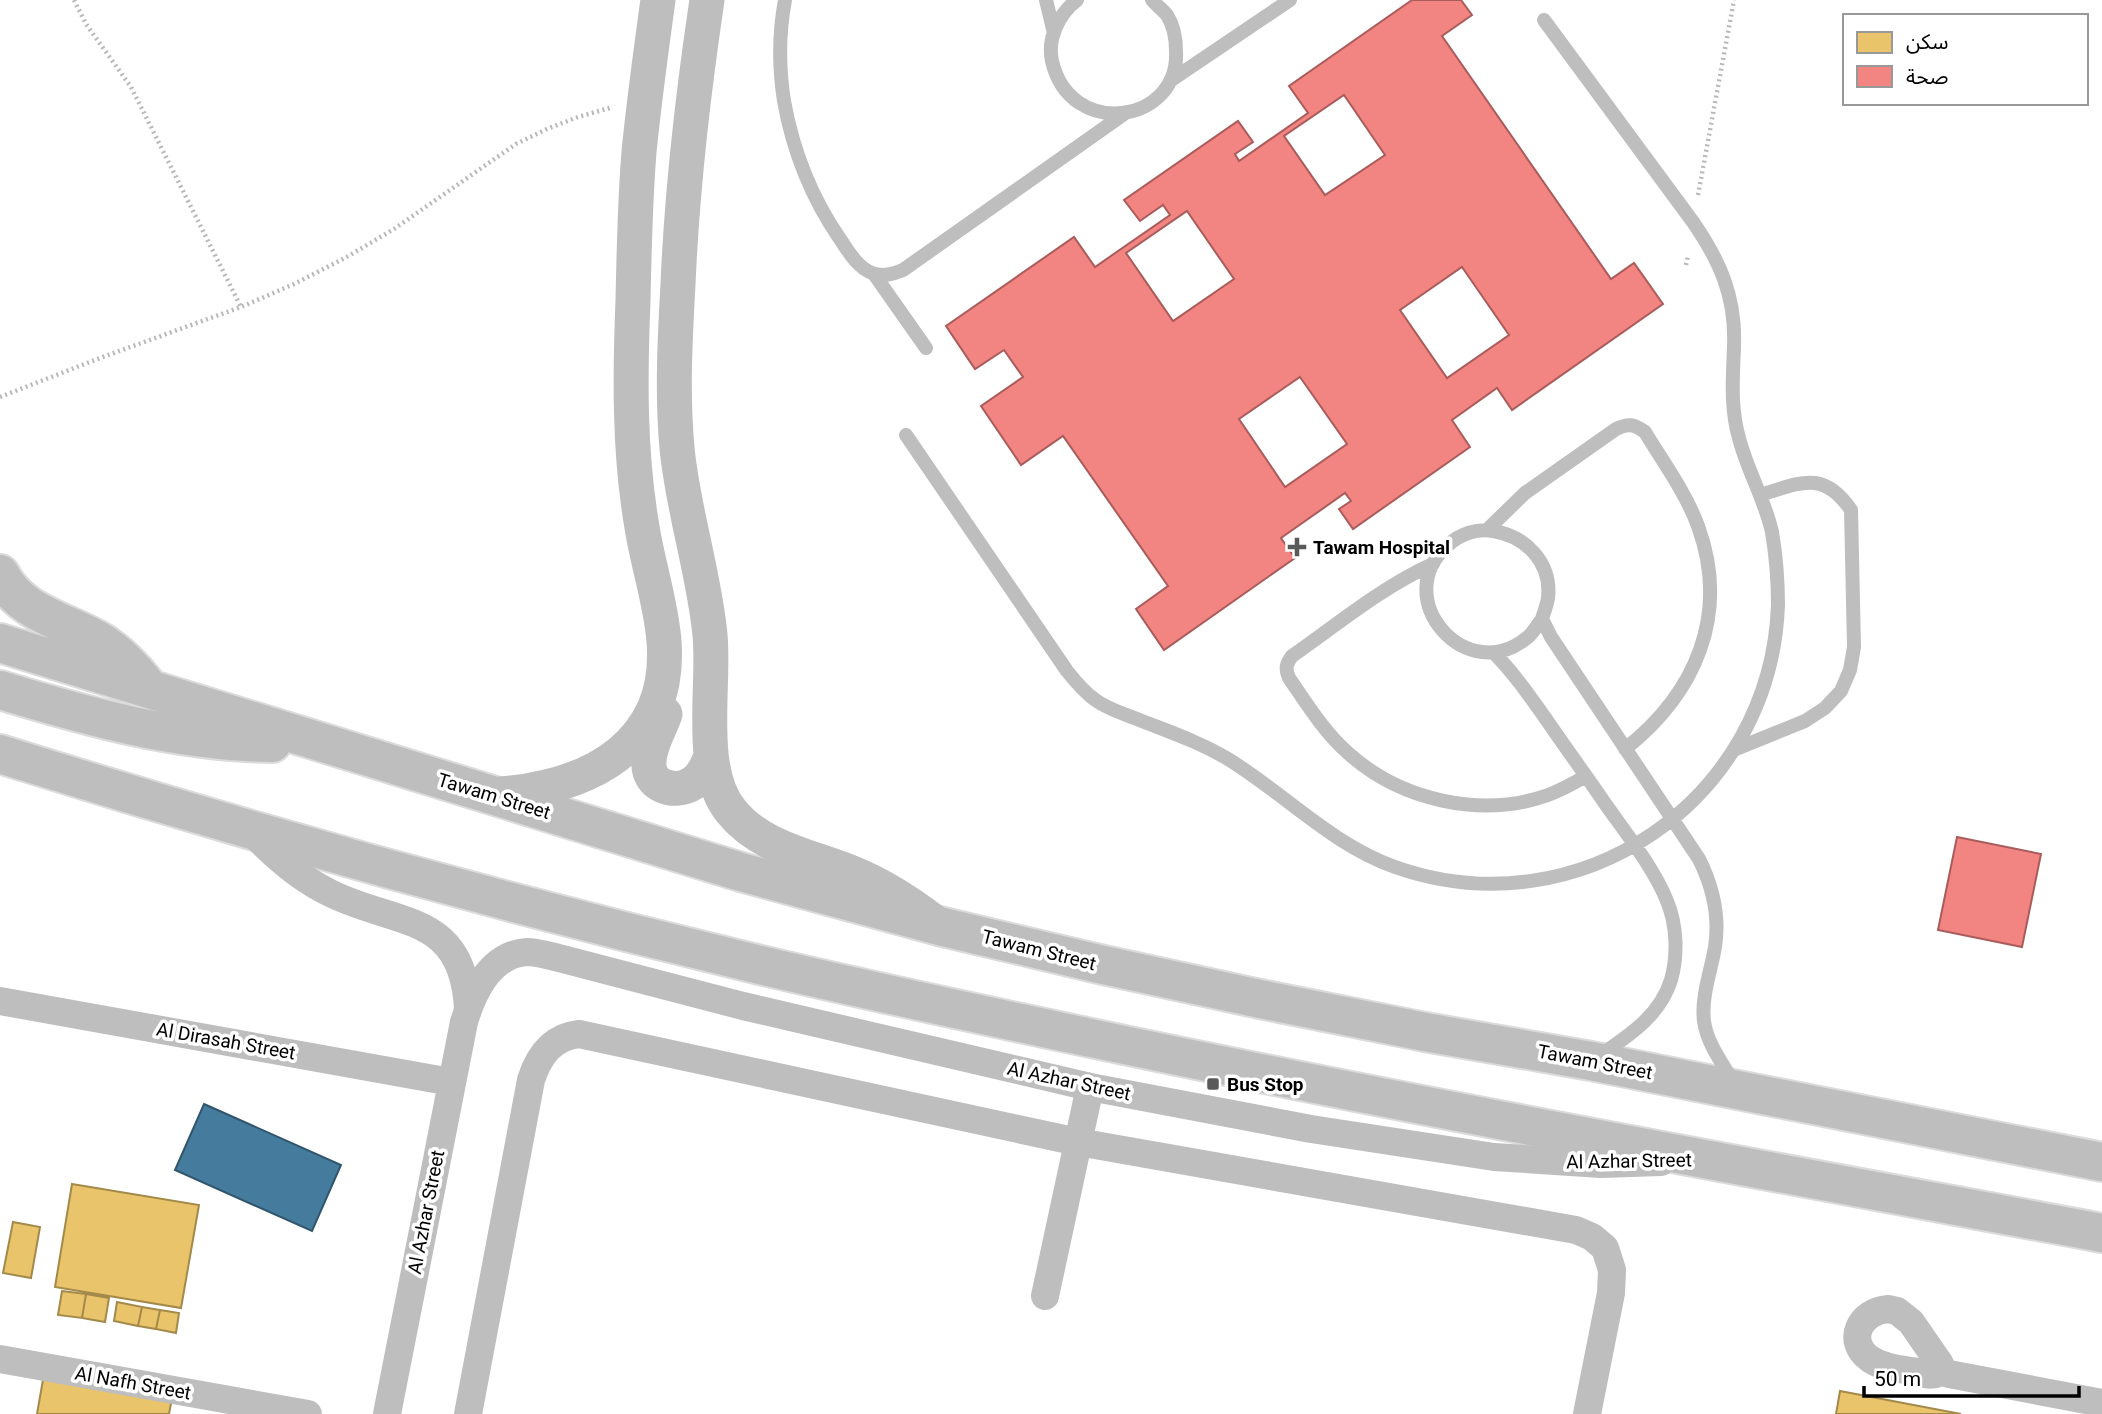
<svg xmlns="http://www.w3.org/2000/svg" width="2102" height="1414" viewBox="0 0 2102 1414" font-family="Roboto,'Noto Sans Arabic',sans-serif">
<rect width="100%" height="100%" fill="#fff"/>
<!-- homes -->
<path fill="#e9c46a" stroke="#a3894a" stroke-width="2" d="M72 1184 199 1205 181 1308 55 1287Z
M13 1222 40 1227 31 1278 3 1273Z
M62 1291 86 1294 82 1318 58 1315Z
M86 1294 109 1298 105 1322 82 1318Z
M117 1302 142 1307 138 1326 114 1321Z
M142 1307 160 1310 156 1329 138 1326Z
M160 1310 179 1313 176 1333 156 1329Z
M44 1374 172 1398 169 1414H37Z
M1840 1391 1961 1414H1836Z"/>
<!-- health -->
<path fill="#f28482" stroke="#a95c5b" stroke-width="2" fill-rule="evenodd" d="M1412 0H1461L1472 15 1442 36 1611 279 1634 263 1663 304 1512 410 1497 388 1452 420 1470 447 1353 529 1339 509 1351 501 1345 493 1281 538 1295 558 1164 650 1136 609 1168 586 1063 436 1021 465 981 406 1023 377 1004 350 975 369 946 326 1074 237 1095 267 1170 215 1163 205 1140 221 1124 200 1238 121 1253 142 1235 154 1239 161 1308 113 1289 86ZM1344 95 1385 155 1325 195 1284 136ZM1187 211 1234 279 1173 321 1126 253ZM1462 267 1509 335 1447 378 1400 310ZM1300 377 1347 444 1285 487 1239 419Z
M1957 837 2041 854 2022 947 1938 930Z"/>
<!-- public -->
<path fill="#457b9d" stroke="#30566e" stroke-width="2" d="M204 1104 341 1165 312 1231 175 1170Z"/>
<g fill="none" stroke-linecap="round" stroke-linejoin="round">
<defs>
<path id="primary" d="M0 574C20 614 66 621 101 642 120 654 135 670 148 687
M0 643 741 872 939 926 1099 964 1260 999 1425 1032 1591 1061 2102 1162
M0 690C89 717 178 742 272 743
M0 754C248 832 499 902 752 963 864 990 978 1014 1091 1038 1427 1109 1764 1170 2102 1233"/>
</defs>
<!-- primary casing -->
<use href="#primary" stroke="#dbdbdb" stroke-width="42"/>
<!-- path -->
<path stroke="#b9b9b9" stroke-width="4.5" stroke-dasharray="2 3.5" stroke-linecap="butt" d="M74 0 86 24 131 87 241 307
M1698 195 1734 0
M1686 265 1688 256
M0 397 100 358 241 307 294 284 345 258 394 229 516 144 547 129 578 117 613 107"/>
<!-- service -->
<path stroke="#bebebe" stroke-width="14" d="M785 0C779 32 779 69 784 101 793 151 811 197 840 239 849 252 857 267 872 273 883 277 893 274 903 270L1124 114
M1046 0 1054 33
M1077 0C1059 14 1047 38 1052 61 1070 140 1180 124 1176 51 1176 39 1174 26 1167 15 1163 10 1156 5 1152 0
M1170 81 1290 0
M874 274 926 348
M906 435 1067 671C1075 681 1083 691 1094 699 1107 709 1122 713 1137 719 1167 731 1200 742 1228 759 1285 794 1331 844 1395 867 1579 932 1771 800 1778 605 1778 582 1776 556 1772 532 1765 500 1747 470 1739 438 1730 407 1733 377 1734 346 1736 297 1720 261 1693 222L1544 20
M1487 530 1525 493 1616 429C1628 423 1634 424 1645 432 1663 462 1686 493 1698 526 1730 614 1696 693 1625 749
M1433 564C1382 587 1338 624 1292 656 1286 664 1285 669 1289 678 1307 704 1324 732 1348 753 1400 800 1481 819 1548 795 1562 790 1574 783 1586 776
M1542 619C1538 624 1534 631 1529 636 1468 690 1387 598 1448 545 1460 534 1477 528 1493 531 1526 536 1552 563 1548 598 1547 605 1544 612 1542 619L1551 637 1699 859C1713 887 1720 915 1715 947 1711 971 1701 997 1704 1021 1707 1044 1723 1064 1734 1083
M1493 652C1513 672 1529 695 1546 719 1565 747 1585 774 1604 802 1625 832 1654 868 1667 901 1677 925 1678 955 1671 980 1660 1016 1628 1036 1599 1056
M1736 749 1805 721 1825 708 1841 691 1850 670 1854 647 1851 510C1823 469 1800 483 1760 495"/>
<!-- minor -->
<path stroke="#bebebe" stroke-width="28" d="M250 830C273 855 299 878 330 893 396 926 464 912 468 1010
M0 1001 451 1082
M1045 1296 1090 1087
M1888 1309 1897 1311 1911 1322 1940 1364 1939 1373C1930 1377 1921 1373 1912 1371 1898 1369 1882 1367 1870 1359 1845 1341 1860 1311 1888 1309Z
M0 1359 308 1414
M1940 1371 1949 1374 2102 1403
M387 1414 464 1022C473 992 491 954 527 952 536 952 546 955 555 957L743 1006 1090 1087 1311 1129 1494 1157 1601 1164 1661 1162
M468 1414 531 1080C539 1055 552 1037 579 1034L1078 1142 1576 1230 1592 1237 1605 1248 1612 1270 1611 1293 1587 1414"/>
<!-- tertiary -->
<path stroke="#bebebe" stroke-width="35" d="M707 0C693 94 682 189 678 284 675 339 672 393 677 448 683 511 704 572 710 635 715 686 697 770 731 811 760 848 811 856 852 873 882 885 908 902 933 921
M665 714C660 729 649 746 649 762 647 786 675 795 693 783 703 777 707 766 711 756
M490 795C553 791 625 772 654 709 680 650 651 586 642 527 629 452 630 376 633 300 634 251 635 201 639 152 644 101 651 51 658 0"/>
<!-- primary -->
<use href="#primary" stroke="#bebebe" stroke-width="38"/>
</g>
<!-- markers -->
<g fill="#595959" stroke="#fff" stroke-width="2.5">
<path d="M1293.5 536.5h7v7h7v7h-7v7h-7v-7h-7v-7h7z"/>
<rect x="1206" y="1077" width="14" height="14" rx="3.5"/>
</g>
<g text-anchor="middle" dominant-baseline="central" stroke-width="7" stroke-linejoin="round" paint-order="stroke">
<!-- poi labels -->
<g font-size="19" font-weight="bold" fill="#000" stroke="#fff" text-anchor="start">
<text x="1313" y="547">Tawam Hospital</text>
<text x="1227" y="1084">Bus Stop</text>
</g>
<!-- street labels -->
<g font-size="19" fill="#000" stroke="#fff">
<text transform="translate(494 796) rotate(17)">Tawam Street</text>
<text transform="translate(1039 950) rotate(14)">Tawam Street</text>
<text transform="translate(226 1041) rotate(10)">Al Dirasah Street</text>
<text transform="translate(1595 1062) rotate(11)">Tawam Street</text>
<text transform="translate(1069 1081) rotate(12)">Al Azhar Street</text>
<text transform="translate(1629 1161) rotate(-1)">Al Azhar Street</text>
<text transform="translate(426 1212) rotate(-79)">Al Azhar Street</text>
<text transform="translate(133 1383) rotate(10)">Al Nafh Street</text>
</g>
</g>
<!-- legend -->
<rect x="1843" y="14" width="245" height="91" fill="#ffffff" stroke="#999999" stroke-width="2"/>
<rect x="1857" y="32" width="35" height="21" fill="#e9c46a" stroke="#999999" stroke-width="2"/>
<text x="1906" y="49" font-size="21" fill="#000000">سكن</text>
<rect x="1857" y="66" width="35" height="21" fill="#f28482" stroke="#999999" stroke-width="2"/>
<text x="1906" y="84" font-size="21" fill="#000000">صحة</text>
<!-- scale -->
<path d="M1864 1386v10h215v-10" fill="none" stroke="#000000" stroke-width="3.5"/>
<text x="1874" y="1386" font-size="21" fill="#000000" stroke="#ffffff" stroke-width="5" paint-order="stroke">50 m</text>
</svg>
